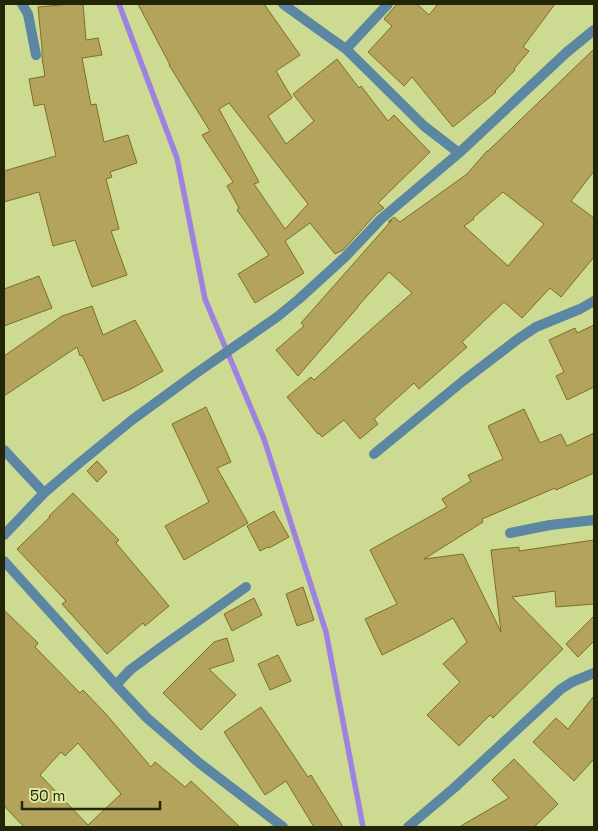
<svg xmlns="http://www.w3.org/2000/svg" width="598" height="831" viewBox="0 0 598 831" font-family="'Space Grotesk',sans-serif">
<rect width="100%" height="100%" fill="#cdda92"/>
<g fill="none" stroke-linecap="round" stroke-linejoin="round">
<!-- stream -->
<path stroke="#9f81e2" stroke-width="5.5" d="M119 4 177 158 205 299 264 439 326 632 363 827"/>
</g>
<!-- building -->
<path fill="#b4a35c" stroke="#7e6e24" fill-rule="evenodd" d="M71 4H83L86 40 98 38 102 55 82 58 91 105 96 104 104 142 128 135 137 163 110 172 112 177 106 179 119 229 111 231 127 275 92 287 75 240 53 246 39 192 4 202V171L56 156 44 104 34 106 29 79 45 76 42 58V48L38 7Z
M138 4H264L300 55 276 71 292 98 268 116 286 144 314 121 293 94 337 59 359 88 361 86 388 121 394 115 430 152 378 203 384 208 376 214 343 250 335 254 310 223 285 241 304 273 255 303 238 274 269 255 237 210 239 208 227 186 233 182 202 135 210 131 169 65H170ZM229 103 308 204 285 229 254 184 259 182 219 109Z
M397 4H417L429 15 438 4H555L523 47 529 51 514 69 515 70 495 91 496 92 453 127 412 77 404 86 368 52 392 26 384 19Z
M594 49V171L571 201 594 218V257L561 297 550 288 522 318 504 302 462 342 467 347 419 389 414 383 374 419 378 424 360 439 344 420 322 437 319 433 318 434 287 397 311 377 314 380 412 293 389 272 358 306V307L298 376 276 350 304 326 301 323 392 220 388 222 394 217 400 222 467 174 487 151H488ZM503 192 544 224 508 266 464 226 474 219 473 218Z
M39 276 52 308 4 326V289Z
M92 306 103 335 135 320 163 371 131 389 103 401 82 355 80 356 77 347 4 396V356L62 316Z
M594 325V387L567 400 556 376 564 372 549 340 575 328 577 333Z
M206 407 231 462 217 468 248 523 184 560 165 526 209 502 172 424Z
M524 409 540 443 561 434 567 446 594 433V473L556 490 555 488 482 519 483 522 424 559 463 554 501 632 491 550 519 547V551L594 540V604L556 607 555 591 512 597 563 649 493 718 490 715 459 746 427 715 460 682 443 664 467 642 453 618 422 635 382 655 365 619 397 604 370 550 447 507 442 499 471 481 468 475 503 459 488 426Z
M97 461 107 472 97 482 87 471Z
M73 493 119 540 116 543 169 606 145 626 143 623 107 654 62 604 66 601 17 549 50 517 49 516Z
M274 511 289 537 269 548 268 547 260 551 247 526Z
M303 587 314 620 297 626 286 594Z
M254 598 262 615 232 631 224 614Z
M4 610 38 643 35 647 80 693 83 690 106 714 151 767 155 762 185 787 191 781 240 827H24L4 806ZM78 743 121 794 88 825 40 775 61 752 65 756Z
M594 616V641L578 657 566 644Z
M227 638 234 661 209 669 236 695 201 730 163 693 214 642Z
M278 655 291 681 270 690 258 664Z
M594 696V759L574 781 533 742 556 718 568 729Z
M261 707 308 777 311 775 343 827H314L286 781 265 795 224 732Z
M514 759 558 804 534 827H459L509 798 492 780Z"/>
<g fill="none" stroke-linecap="round" stroke-linejoin="round">
<!-- minor -->
<path stroke="#5b87a2" stroke-width="10" d="M22 4 28 14 36 55
M283 4 326 35 346 49 424 126 459 153
M346 49 388 4
M4 450 44 493
M374 454 463 381 518 339 536 327 580 309 594 301
M510 533 550 525 594 520
M4 535 44 493 77 465 132 420 195 374 277 317 299 299 345 257 381 219 459 153 567 52 594 30
M4 561 116 685 147 718 198 762 283 827
M116 685 130 670 164 645 246 587
M408 827 454 788 561 689 572 682 594 673"/>
</g>
<!-- border -->
<rect width="598" height="831" fill="none" stroke="#212608" stroke-width="10"/>
<!-- scale -->
<path d="M22 801v8h138v-8" fill="none" stroke="#212608" stroke-width="2.5"/>
<text x="30" y="801" font-size="15" fill="#212608" stroke="#dae79f" stroke-width="4" paint-order="stroke">50 m</text>
</svg>
